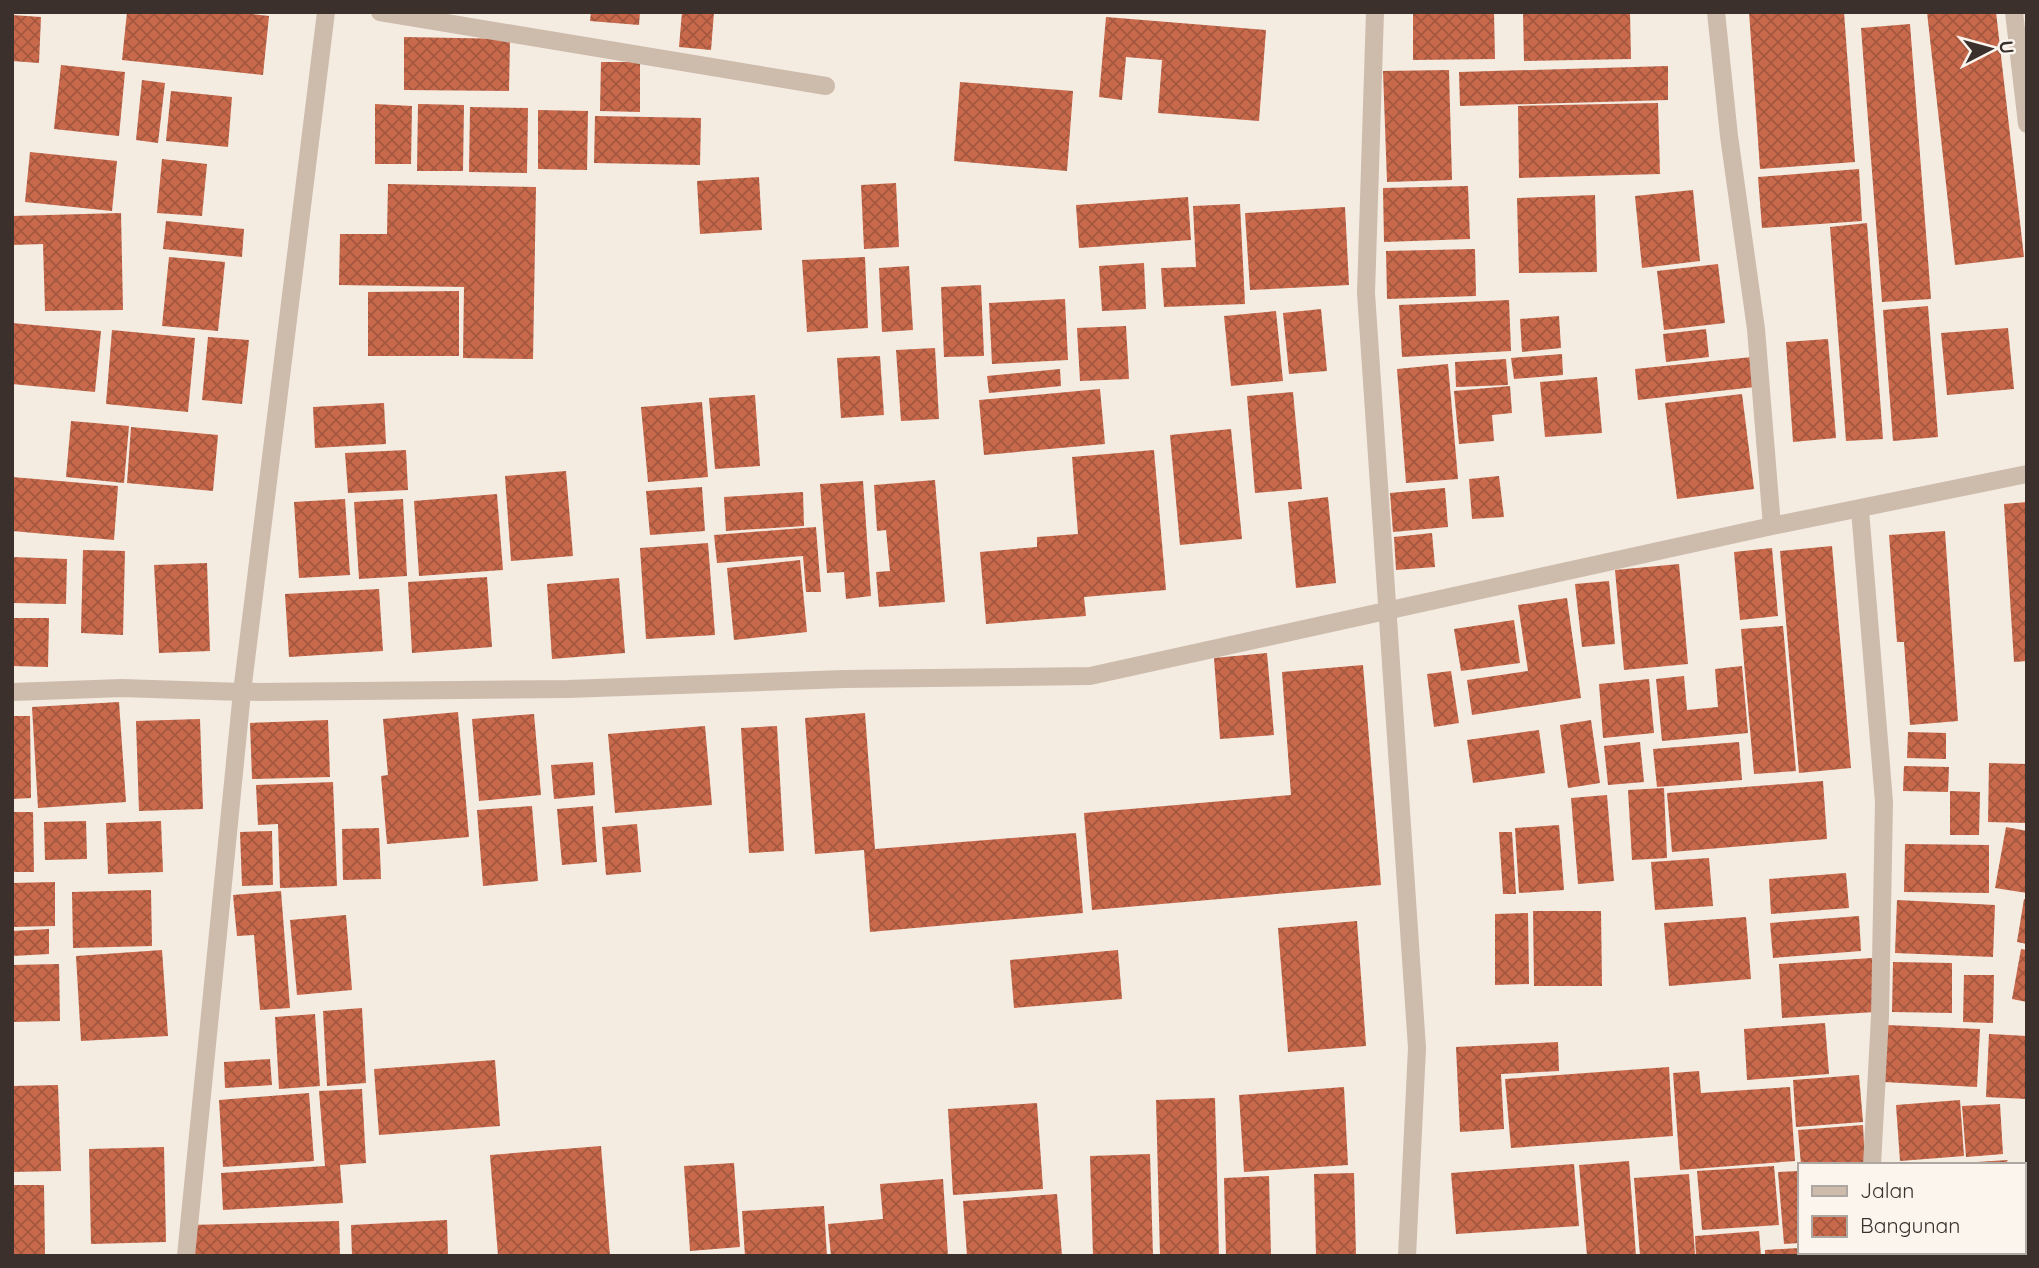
<svg xmlns="http://www.w3.org/2000/svg" width="2039" height="1268" viewBox="0 0 2039 1268" font-family="Quicksand,sans-serif">
<defs>
<pattern id="building-cross-hatch" width="8" height="8" patternUnits="userSpaceOnUse" patternTransform="scale(1.75)"><rect width="8" height="8" fill="#c8694b"/><path d="M0 0l8 8M0 8l8-8" fill="none" stroke="#a4573f"/></pattern>
</defs>
<rect width="100%" height="100%" fill="#f4ebe1"/>
<!-- building -->
<path fill="url(#building-cross-hatch)" d="M127 12H233L269 16 263 75 122 60Z
M591 12H640L639 25 590 21Z
M682 12H714L711 50 679 47Z
M1413 12H1494L1495 59 1413 60Z
M1523 12H1630L1631 59 1524 61Z
M1749 12H1844L1855 162 1760 169Z
M1927 12H1996L2024 257 1955 265Z
M12 15 41 17 39 63 12 61Z
M1106 17 1266 30 1259 121 1158 113 1162 60 1126 57 1122 100 1099 97Z
M1910 24 1931 299 1882 302 1861 28Z
M404 37 510 39 509 91 404 90Z
M601 62H640V112L600 111Z
M61 65 125 72 119 136 54 129Z
M1668 66V100L1460 106 1459 72Z
M1449 70 1452 180 1387 182 1383 71Z
M142 80 165 83 158 143 136 140Z
M960 82 1073 91 1067 171 954 161Z
M171 91 232 97 228 147 166 141Z
M1658 103 1660 174 1519 178 1518 106Z
M375 104 412 106 411 164H375Z
M418 104 464 105 463 171H417Z
M470 107 528 108 527 173 469 172Z
M538 110 588 111 587 170 538 169Z
M595 116 701 118 700 165 594 163Z
M30 152 117 161 112 211 25 202Z
M162 159 207 164 202 216 157 213Z
M1859 169 1862 221 1762 228 1758 177Z
M759 177 762 230 700 234 697 181Z
M896 183 899 247 864 249 861 185Z
M388 184 536 187 533 359 463 358 464 287 339 285 340 234H387Z
M1468 186 1470 239 1384 242 1383 188Z
M1693 190 1700 261 1642 268 1635 196Z
M1595 195 1597 272 1519 273 1517 198Z
M1188 197 1191 240 1079 248 1076 205Z
M1240 204 1245 304 1164 307 1161 268 1196 267 1193 206Z
M1345 207 1349 285 1250 290 1245 213Z
M121 213 123 310 45 311 43 244 12 245V216Z
M166 221 244 229 242 257 163 249Z
M1867 223 1883 439 1846 441 1830 227Z
M1475 249 1476 296 1387 299 1386 251Z
M169 257 225 262 218 331 162 326Z
M865 257 868 328 807 332 802 260Z
M1144 263 1146 309 1102 311 1099 266Z
M1718 264 1725 323 1664 330 1657 271Z
M909 266 913 330 882 332 879 268Z
M981 285 984 356 944 357 941 287Z
M459 291V356H368V292Z
M1065 299 1068 360 992 364 989 303Z
M1509 300 1511 351 1402 357 1399 305Z
M1928 306 1938 437 1893 441 1883 310Z
M1321 309 1327 371 1289 374 1283 313Z
M1276 311 1283 381 1231 386 1224 316Z
M1559 316 1561 348 1522 352 1520 319Z
M12 323 101 331 95 392 12 384Z
M1126 326 1129 379 1080 381 1077 328Z
M2008 328 2014 389 1947 395 1941 333Z
M1706 329 1709 357 1666 362 1663 334Z
M112 330 195 338 188 412 106 404Z
M208 337 249 340 242 404 202 400Z
M1828 339 1836 438 1793 442 1786 342Z
M935 348 939 419 901 421 896 350Z
M1562 354 1563 375 1514 379 1511 358Z
M880 356 884 415 841 418 837 358Z
M1752 357 1755 387 1638 400 1635 369Z
M1506 359 1508 385 1456 387 1455 362Z
M1448 364 1458 479 1406 483 1397 369Z
M1060 369 1061 386 989 393 987 376Z
M1597 377 1602 433 1545 437 1540 382Z
M1510 386 1512 413 1492 415 1494 441 1459 444 1454 391Z
M1100 389 1105 444 984 455 979 400Z
M1293 392 1302 489 1255 493 1247 396Z
M1742 394 1754 489 1677 499 1665 403Z
M755 395 760 466 715 469 709 398Z
M702 402 708 477 648 482 641 407Z
M384 403 386 444 315 448 313 407Z
M71 421 129 426 124 483 66 477Z
M131 427 218 435 213 491 127 483Z
M1231 429 1242 539 1180 545 1170 435Z
M406 450 408 490 348 493 345 453Z
M1154 450 1166 590 1084 597 1086 616 986 624 980 552 1037 547V537L1078 534 1072 457Z
M566 471 573 556 511 561 505 476Z
M1499 476 1504 517 1472 519 1469 479Z
M12 477 118 486 114 540 12 531Z
M935 480 945 602 879 607 876 572 890 571 886 530 877 531 874 485Z
M863 481 871 596 846 599 844 572 827 573 820 484Z
M702 487 705 531 650 535 646 491Z
M1445 488 1448 527 1393 532 1390 493Z
M803 492 804 526 726 531 724 497Z
M497 494 503 570 419 576 414 501Z
M1328 497 1336 583 1296 588 1288 502Z
M345 499 350 575 299 578 294 502Z
M403 499 407 576 359 579 354 502Z
M2027 502V661L2014 662 2004 504Z
M816 527 821 592H806L803 556 717 563 714 535Z
M1945 531 1958 721 1910 725 1904 642H1897L1889 535Z
M1432 533 1435 567 1396 570 1394 537Z
M708 543 715 635 646 639 640 548Z
M1832 546 1851 768 1799 773 1780 551Z
M1772 548 1778 616 1740 620 1734 552Z
M83 550 125 551 123 635 81 633Z
M12 557 67 559 66 604 12 603Z
M800 560 807 632 734 640 727 568Z
M207 563 210 651 159 653 154 565Z
M1679 564 1688 664 1624 670 1615 570Z
M487 577 492 647 412 653 408 582Z
M619 578 625 653 552 659 547 584Z
M1609 581 1615 644 1582 647 1575 584Z
M379 589 383 651 289 657 285 594Z
M1567 598 1581 698 1472 715 1467 680 1528 671 1518 605Z
M12 618H49L48 667 12 666Z
M1514 620 1520 663 1461 671 1454 629Z
M1783 626 1796 771 1754 774 1741 629Z
M1267 653 1274 735 1220 739 1214 658Z
M1363 665 1381 885 1092 910 1084 813 1291 795 1282 672Z
M1742 666 1748 733 1662 741 1656 679 1684 676 1687 710 1718 707 1715 669Z
M1451 671 1459 723 1434 727 1427 674Z
M1649 679 1654 733 1603 738 1599 684Z
M119 702 126 802 38 808 32 707Z
M458 712 469 837 387 844 381 776 388 775 383 719Z
M865 713 875 849 1076 833 1083 913 870 932 864 850 815 854 805 718Z
M534 714 541 795 479 801 472 719Z
M12 716H30L31 798 12 799Z
M200 719 203 809 139 811 136 721Z
M328 720 330 777 252 779 250 723Z
M1591 720 1600 783 1568 788 1560 725Z
M705 726 712 805 615 813 608 734Z
M777 726 784 851 749 853 741 728Z
M1539 730 1545 773 1473 783 1467 740Z
M1908 732 1946 733V759L1907 758Z
M1640 742 1644 782 1608 785 1604 746Z
M1739 742 1742 780 1657 787 1653 749Z
M593 762 595 795 554 799 551 765Z
M1989 763 2027 764V823L1988 822Z
M1904 766 1949 767 1948 792 1903 791Z
M1823 781 1827 839 1672 852 1667 793Z
M333 782 337 886 280 888 278 824 258 825 256 785Z
M1664 788 1667 858 1632 860 1628 790Z
M1950 791 1980 792 1979 835H1950Z
M1607 795 1614 881 1578 884 1571 798Z
M532 806 538 881 483 886 477 810Z
M593 806 597 862 562 865 557 809Z
M12 812H33L34 872H12Z
M86 821 87 859 45 860 44 822Z
M161 821 163 872 108 874 106 823Z
M637 824 641 872 606 875 602 827Z
M1559 825 1564 890 1519 893 1515 828Z
M2006 827 2027 831V893L1995 888Z
M379 828 381 879 343 880 342 829Z
M272 831 273 885 242 886 240 832Z
M1499 832H1512L1516 894H1503Z
M1905 844 1989 845V893L1904 892Z
M1709 858 1713 906 1655 910 1651 862Z
M1846 873 1849 908 1771 914 1769 879Z
M55 882V926L12 927V883Z
M151 890 152 946 73 948 72 892Z
M281 891 290 1008 260 1010 254 935 237 936 233 895Z
M2024 899H2027V944L2017 942Z
M1897 900 1995 905 1993 957 1895 953Z
M1533 911H1601L1602 986H1534Z
M1528 913 1529 984 1495 985V914Z
M346 915 352 990 297 995 290 920Z
M1859 916 1861 951 1773 958 1770 923Z
M1746 917 1751 979 1669 986 1664 923Z
M1357 921 1366 1046 1288 1052 1278 928Z
M49 929V954L12 956V931Z
M2021 949 2027 950V1002L2012 999Z
M162 950 168 1036 81 1041 76 956Z
M1118 950 1122 999 1014 1008 1010 960Z
M1872 958 1875 1012 1782 1018 1779 964Z
M1893 962 1952 963V1013L1892 1012Z
M59 964 60 1021 12 1022V965Z
M1964 975H1994L1993 1023 1963 1022Z
M362 1008 366 1083 327 1086 323 1011Z
M315 1014 320 1086 279 1089 275 1017Z
M1825 1023 1829 1074 1747 1080 1744 1029Z
M1887 1025 1980 1029 1977 1087 1884 1082Z
M1989 1034 2027 1036V1099L1986 1097Z
M1558 1042 1559 1071 1501 1074 1504 1129 1460 1132 1456 1047Z
M270 1059 272 1085 225 1088 224 1062Z
M495 1060 500 1126 379 1135 374 1069Z
M1669 1067 1673 1136 1511 1148 1505 1079Z
M1699 1071 1701 1093 1790 1087 1795 1161 1680 1170 1673 1073Z
M1859 1075 1863 1122 1796 1127 1793 1080Z
M58 1085 61 1171 12 1172V1086Z
M1344 1087 1348 1165 1244 1172 1239 1095Z
M362 1089 366 1163 340 1165 343 1203 223 1210 221 1173 325 1166 319 1091Z
M309 1093 314 1161 223 1167 219 1100Z
M1215 1098 1219 1256H1160L1156 1100Z
M1960 1100 1964 1156 1900 1161 1896 1105Z
M1037 1103 1043 1189 953 1195 948 1109Z
M2000 1104 2003 1154 1966 1157 1962 1106Z
M1863 1125 1865 1163 1801 1165 1798 1130Z
M601 1146 610 1256H498L490 1155Z
M164 1147 166 1242 91 1244 89 1149Z
M1150 1154 1153 1256H1093L1090 1156Z
M2008 1160 2004 1165H1961V1163Z
M1629 1161 1636 1256H1587L1579 1165Z
M734 1163 740 1247 690 1251 684 1166Z
M1574 1164 1579 1226 1456 1234 1451 1173Z
M1774 1166 1779 1225 1702 1230 1697 1171Z
M1799 1171V1243L1784 1244 1778 1172Z
M1354 1173 1356 1256H1316L1314 1174Z
M1689 1174 1695 1254 1640 1256 1634 1178Z
M1269 1176 1271 1256H1226L1224 1178Z
M943 1179 948 1256H831L828 1224 883 1219 880 1184Z
M12 1185H44L45 1256H12Z
M1057 1194 1062 1256H967L963 1201Z
M824 1206 827 1256H745L742 1211Z
M447 1220 448 1256H352L351 1225Z
M339 1221 340 1256H191L190 1225Z
M1759 1231 1761 1256H1696L1695 1236Z
M1799 1248V1252H1845V1256H1765V1250Z"/>
<g fill="none" stroke-linecap="round" stroke-linejoin="round">
<!-- minor -->
<path stroke="#cdbbac" stroke-width="18" d="M380 12 826 86
M1375 12 1366 293 1417 1048 1407 1256
M1716 12 1729 136 1756 329 1772 526
M2014 12 2027 124
M1860 510 1884 802 1880 1016 1872 1165
M12 692 122 688 242 692 568 689 844 679 1090 676 1772 526 2027 474
M2023 1187 2027 1183
M186 1256 242 692 326 12
M1868 1256V1252
M1964 1256 1968 1252"/>
</g>
<!-- border -->
<rect width="2039" height="1268" fill="none" stroke="#3b302b" stroke-width="28"/>
<!-- legend -->
<rect x="1798" y="1163" width="228" height="91" fill="#fbf5ee" stroke="#aea6a0" stroke-width="2"/>
<rect x="1812" y="1186" width="35" height="10" fill="#cdbbac" stroke="#aea6a0" stroke-width="2"/>
<text x="1860" y="1198" font-size="21" fill="#3b302b">Jalan</text>
<rect x="1812" y="1216" width="35" height="21" fill="url(#building-cross-hatch)" stroke="#aea6a0" stroke-width="2"/>
<text x="1860" y="1233" font-size="21" fill="#3b302b">Bangunan</text>
<!-- north arrow -->
<g transform="translate(1990 49) rotate(84)" stroke="#fbf5ee" stroke-width="5" paint-order="stroke">
<path d="M0-5L12 26L0 18L-12 26Z" fill="#3b302b"/>
<text y="-10" font-size="19" font-weight="bold" text-anchor="middle" fill="#3b302b">U</text>
</g>
</svg>
